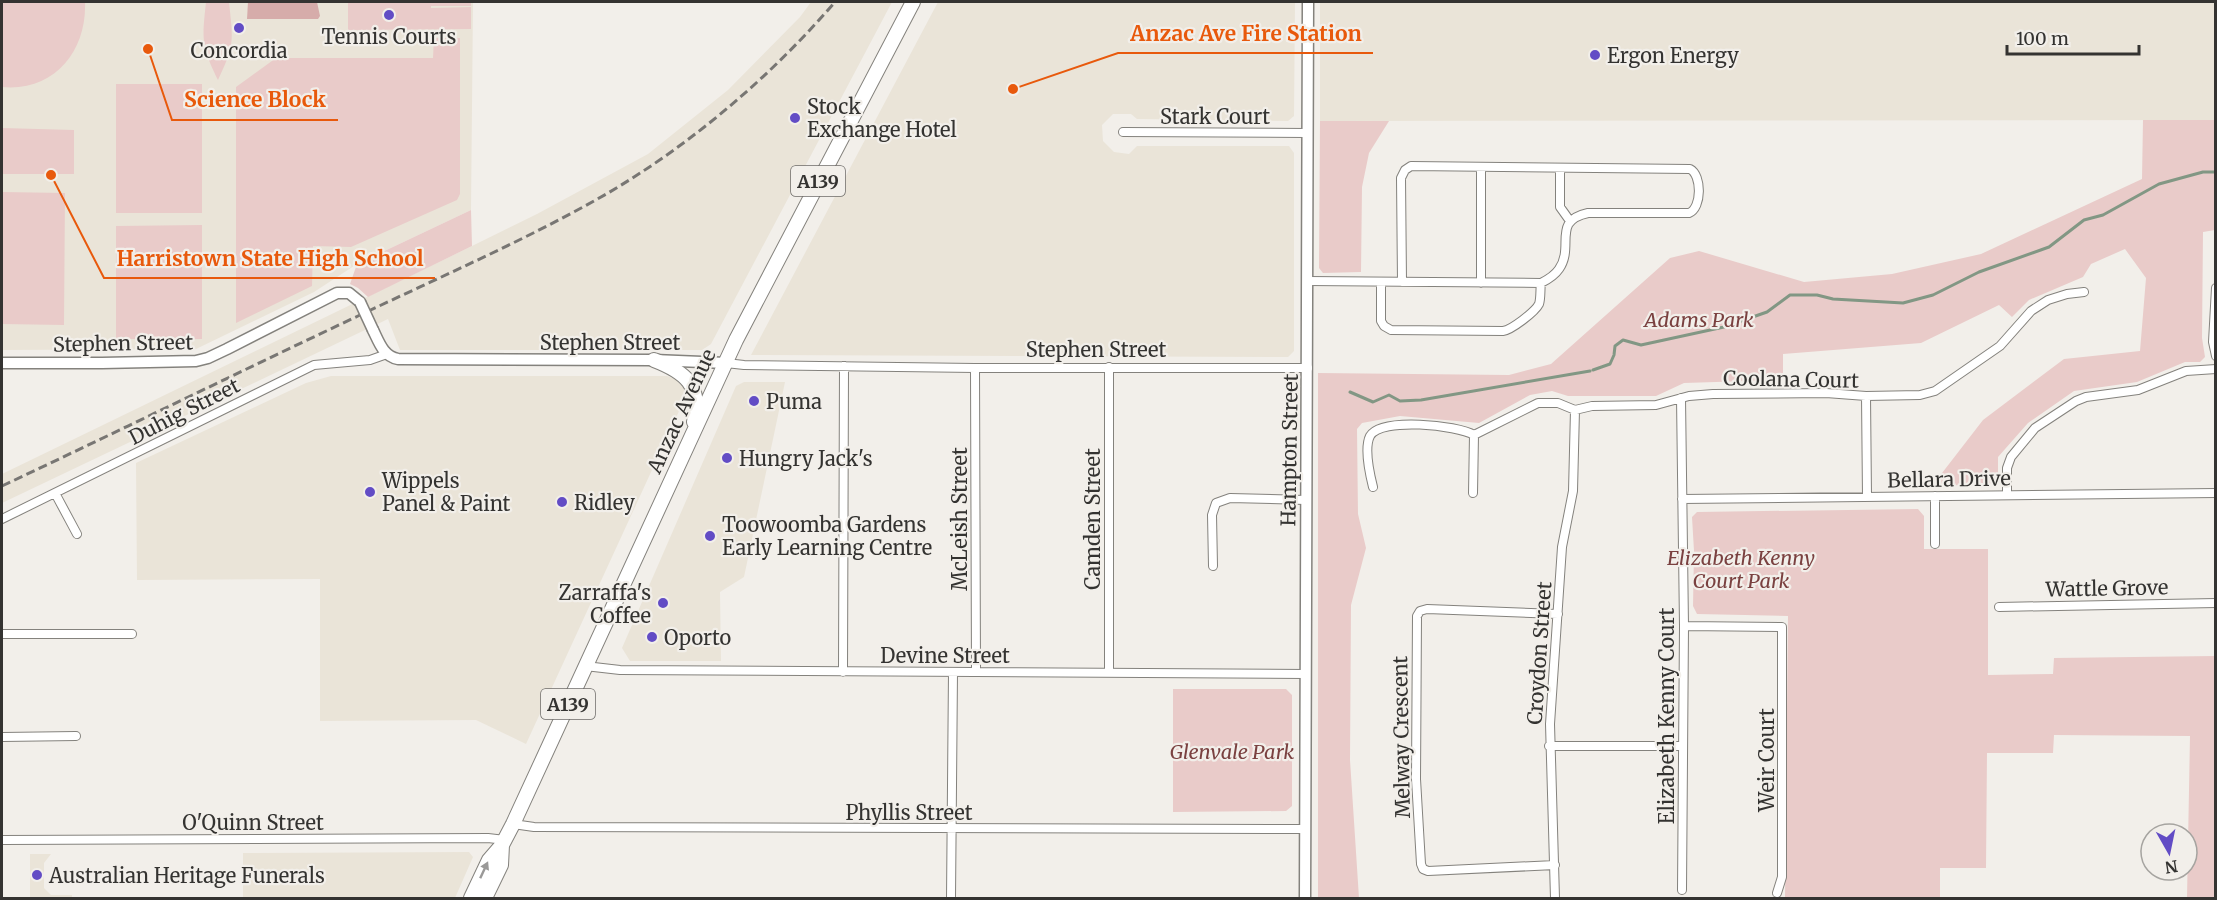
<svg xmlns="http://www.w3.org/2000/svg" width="2217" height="900" viewBox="0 0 2217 900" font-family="Merriweather,serif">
<rect width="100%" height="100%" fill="#f2efea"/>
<!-- built -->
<path fill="#eae4d8" d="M2 2H473L471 210 357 264 314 292 196 349 2 350Z
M811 2H892L711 344 702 350H400L388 319 2 503V474L472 246 537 214 648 154 728 90 800 17Z
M938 2H1295L1294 116 1288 121 1137 119 1131 114H1113L1102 125 1103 141 1114 152 1129 154 1137 146H1289L1294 153V351L1288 357 751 355Z
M1320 2H2215V120L1320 121Z
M331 376H667L675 379 683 387 686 396 526 744 476 720 320 721V579L137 580 136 463 306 383Z
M744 382H785L744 577 720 592 721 661H630L622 648 736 386Z
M469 852 473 857 455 898H243V853Z
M30 854H51L44 863V888L51 895H72V898H30Z"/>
<!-- green -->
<path fill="#e9cbc9" d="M2 2H85C87 51 54 92 2 87Z
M206 2H229C233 40 235 45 218 80 201 45 202 40 206 2Z
M348 2H471V6H431V8L471 7V29L348 30Z
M434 38H460V194L457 200 351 247 313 246 312 286 236 323V87L276 58H433Z
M116 84H202V213H116Z
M2143 120H2215V230L2203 232 2202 338 2205 357 2200 362H2185L2137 382 2074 391 2028 423 1998 457V480L1994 484 1932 486 1983 420 2064 359 2140 351 2146 278 2125 249 2091 264 2083 277 2029 300 2012 317 1999 305 1921 343 1783 354V377H1780V380L1684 383 1656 396H1568L1552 391 1530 395 1479 423 1400 416 1362 423 1357 429 1358 514 1366 548 1351 605 1350 760 1359 898H1318V373L1509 375 1551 364 1670 258 1699 251 1804 282 1892 274 1981 254 2142 179Z
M1320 121H1389L1369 153 1362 187 1361 272 1323 273 1319 268Z
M2 128 74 130V174H2Z
M2 192 65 193 64 325 2 324Z
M471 210 472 246 368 297 358 288 350 284 357 264Z
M202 225V339H116V226Z
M1918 509 1924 516V549H1988V675L2053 674 2054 658 2215 656V898H2187L2190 736 2054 735 2053 753H1987L1986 868H1940V898H1785L1788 616 1697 614 1693 606 1694 551 1692 517 1697 512Z
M1173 689H1286L1292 695V806L1286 811 1173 812Z"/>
<!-- forest -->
<path fill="#d6acaa" d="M248 2H317L320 16 318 19H247Z"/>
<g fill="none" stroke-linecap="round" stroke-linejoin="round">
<!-- stream -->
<path stroke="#829784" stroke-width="3" d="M1593 370 1610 364 1614 355 1615 346 1623 340 1641 345 1724 327 1767 312 1790 295H1817L1833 299 1903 303 1933 295 1979 272 2049 247 2084 220 2103 215 2159 184 2203 172H2216
M1350 392 1373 402 1389 395 1400 401 1421 400 1590 371"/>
<defs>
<path id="street" d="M1123 132 1307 133
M1560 168V207L1570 221
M1308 281 1541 283C1547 280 1555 275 1559 269 1575 246 1551 221 1588 213H1689C1702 208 1702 175 1690 169L1411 166 1405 170 1401 178 1402 282
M1381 282V321L1384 326 1391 330 1503 331C1511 330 1535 312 1539 304 1541 298 1540 289 1541 283
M1481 283V167
M2216 288 2213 342 2216 356
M726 363 744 365 975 368H1308
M1109 367V672
M975 368 976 671
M1866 396 1867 497
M1681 398 1684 626 1682 890
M1474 435 1538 403H1558L1575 410 1592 406 1656 405 1689 396 1713 394 1826 393 1866 396 1920 395 1935 391 2000 346 2031 311 2048 300 2067 294 2084 292
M1373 487C1370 475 1364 448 1370 436 1381 417 1457 425 1474 435
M55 493 77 534
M1473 493 1474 435
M2007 495V468L2011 457 2035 428 2076 401 2086 397 2138 390 2186 371 2216 369
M1935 496V544
M1682 499 2216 493
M2 519 314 365 370 360 387 354
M1213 566 1212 515 1216 503 1230 498 1306 500
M1999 607 2216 603
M1684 626 1782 627V877L1777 893
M2 634H132
M585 666 620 670 1306 674
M843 672 844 366
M2 737 76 736
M1549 746H1683
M513 824 534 827 1305 829
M2 840 488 838 505 840
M1555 865 1428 871 1423 869 1421 864 1416 779 1417 616 1420 611 1427 609 1558 614
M951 898 953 672
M1555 898 1550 724 1562 547 1573 491 1575 410"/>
<path id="secondary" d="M373 330C379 342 383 356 398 359L654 360 726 363
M2 363H102L196 361 208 358 227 349 337 293H349L360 302
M1305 898 1308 2"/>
<path id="highway" d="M654 360C685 372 702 385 694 422
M471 898 489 860 502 845 513 824 736 340 913 2
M485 898 501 865 502 845"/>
</defs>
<!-- street casing -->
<use href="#street" stroke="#84827d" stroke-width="10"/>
<!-- secondary casing -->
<use href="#secondary" stroke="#84827d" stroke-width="13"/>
<!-- highway casing -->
<use href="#highway" stroke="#84827d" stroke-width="16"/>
<!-- street -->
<use href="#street" stroke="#fff" stroke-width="8"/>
<!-- secondary -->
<use href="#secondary" stroke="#fff" stroke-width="10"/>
<!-- highway -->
<use href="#highway" stroke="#fff" stroke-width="14"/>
<!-- rail -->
<path stroke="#787673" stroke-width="3" stroke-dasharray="9 4.5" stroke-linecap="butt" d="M2 486C121 430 239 372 358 316 442 276 528 239 608 193 693 143 771 76 835 2"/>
<defs>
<path id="secondary-bridge" d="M360 302 373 330"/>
</defs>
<!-- secondary-bridge casing -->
<use href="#secondary-bridge" stroke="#84827d" stroke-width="13" stroke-linecap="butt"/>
<!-- secondary-bridge -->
<use href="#secondary-bridge" stroke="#fff" stroke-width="10"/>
</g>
<!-- one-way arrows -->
<defs><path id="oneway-solid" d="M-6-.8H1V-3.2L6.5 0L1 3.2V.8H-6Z" transform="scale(1.5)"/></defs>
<use fill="#9a9998" href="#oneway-solid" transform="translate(484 870) rotate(-65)"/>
<!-- markers -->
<g fill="#624cc5" stroke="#f2efea" stroke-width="2">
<circle cx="389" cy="15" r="6"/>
<circle cx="239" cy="28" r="6"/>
<circle cx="1595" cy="55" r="6"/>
<circle cx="795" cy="118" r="6"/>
<circle cx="754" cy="401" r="6"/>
<circle cx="727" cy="458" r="6"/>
<circle cx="370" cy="492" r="6"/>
<circle cx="562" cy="502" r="6"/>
<circle cx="710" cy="536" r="6"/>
<circle cx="663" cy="603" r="6"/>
<circle cx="652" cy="637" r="6"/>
<circle cx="37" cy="875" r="6"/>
</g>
<g text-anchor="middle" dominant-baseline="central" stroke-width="4.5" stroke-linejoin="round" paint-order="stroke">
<!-- shield labels -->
<g fill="#f2efea" stroke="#6d6b68" stroke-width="1.5">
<rect x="791" y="166" width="54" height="30" rx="4.5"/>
<rect x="541" y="689" width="54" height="30" rx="4.5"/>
</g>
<g font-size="18" font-weight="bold" fill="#343331">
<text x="818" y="181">A139</text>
<text x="568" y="704">A139</text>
</g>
<!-- poi labels -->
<g font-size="20" fill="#343331" stroke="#f2efea" text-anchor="start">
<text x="389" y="36" text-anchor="middle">Tennis Courts</text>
<text x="239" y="50" text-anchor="middle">Concordia</text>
<text x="1607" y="55">Ergon Energy</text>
<text x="807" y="106">Stock<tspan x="807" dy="23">Exchange Hotel</tspan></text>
<text x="766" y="401">Puma</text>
<text x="739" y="458">Hungry Jack's</text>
<text x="382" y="480">Wippels<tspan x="382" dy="23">Panel &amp; Paint</tspan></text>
<text x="574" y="502">Ridley</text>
<text x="722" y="524">Toowoomba Gardens<tspan x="722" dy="23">Early Learning Centre</tspan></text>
<text x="651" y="592" text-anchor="end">Zarraffa's<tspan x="651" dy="23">Coffee</tspan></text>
<text x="664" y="637">Oporto</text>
<text x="49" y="875">Australian Heritage Funerals</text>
</g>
<!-- street labels -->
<g font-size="20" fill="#343331" stroke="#f2efea">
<text x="1215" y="116">Stark Court</text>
<text x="610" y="342">Stephen Street</text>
<text transform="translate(123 343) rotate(-1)">Stephen Street</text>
<text x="1096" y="349">Stephen Street</text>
<text transform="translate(1791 379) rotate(1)">Coolana Court</text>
<text transform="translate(184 411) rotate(-27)">Duhig Street</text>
<text transform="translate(681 411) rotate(-65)">Anzac Avenue</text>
<text transform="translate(1289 450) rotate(-89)">Hampton Street</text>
<text transform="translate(1949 479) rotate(-1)">Bellara Drive</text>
<text transform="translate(959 519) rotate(-90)">McLeish Street</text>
<text transform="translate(1092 519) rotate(-90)">Camden Street</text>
<text transform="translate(2107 588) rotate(-1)">Wattle Grove</text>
<text transform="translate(1539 653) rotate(-86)">Croydon Street</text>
<text x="945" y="655">Devine Street</text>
<text transform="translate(1666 716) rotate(-90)">Elizabeth Kenny Court</text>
<text transform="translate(1401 737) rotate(-91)">Melway Crescent</text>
<text transform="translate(1766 760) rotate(-90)">Weir Court</text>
<text x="909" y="812">Phyllis Street</text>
<text x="253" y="822">O'Quinn Street</text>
</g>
<!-- park labels -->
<g font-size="20" font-style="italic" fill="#7a4140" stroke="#f2efea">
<text x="1699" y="319">Adams Park</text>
<text x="1741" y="557">Elizabeth Kenny<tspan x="1741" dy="23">Court Park</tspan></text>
<text x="1232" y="751">Glenvale Park</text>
</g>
</g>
<!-- callouts -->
<path fill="none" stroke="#e8590c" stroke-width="2" d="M1013 89L1118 53H1373M148 49L172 120H338M51 175L104 278H435"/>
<g fill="#e8590c" stroke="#f2efea" stroke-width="2">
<circle cx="1013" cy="89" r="6"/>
<circle cx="148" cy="49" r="6"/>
<circle cx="51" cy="175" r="6"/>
</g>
<g font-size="21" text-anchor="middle" font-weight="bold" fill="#e8590c" stroke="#f2efea" stroke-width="4.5" stroke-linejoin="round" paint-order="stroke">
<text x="1246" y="41">Anzac Ave Fire Station</text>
<text x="255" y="107">Science Block</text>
<text x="270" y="266">Harristown State High School</text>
</g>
<!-- border -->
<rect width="2217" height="900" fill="none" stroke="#343331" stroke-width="6"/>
<!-- north arrow -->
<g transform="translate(2169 852) rotate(171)"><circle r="28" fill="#f2efea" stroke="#a6a4a0" stroke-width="1.5"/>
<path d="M0-4.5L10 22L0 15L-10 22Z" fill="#624cc5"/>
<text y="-9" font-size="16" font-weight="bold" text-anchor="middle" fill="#343331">N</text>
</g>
<!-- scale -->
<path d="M2007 45v9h132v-9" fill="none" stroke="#343331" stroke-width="3"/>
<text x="2016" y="45" font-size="18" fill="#343331" stroke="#f2efea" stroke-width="4.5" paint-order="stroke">100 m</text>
</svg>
